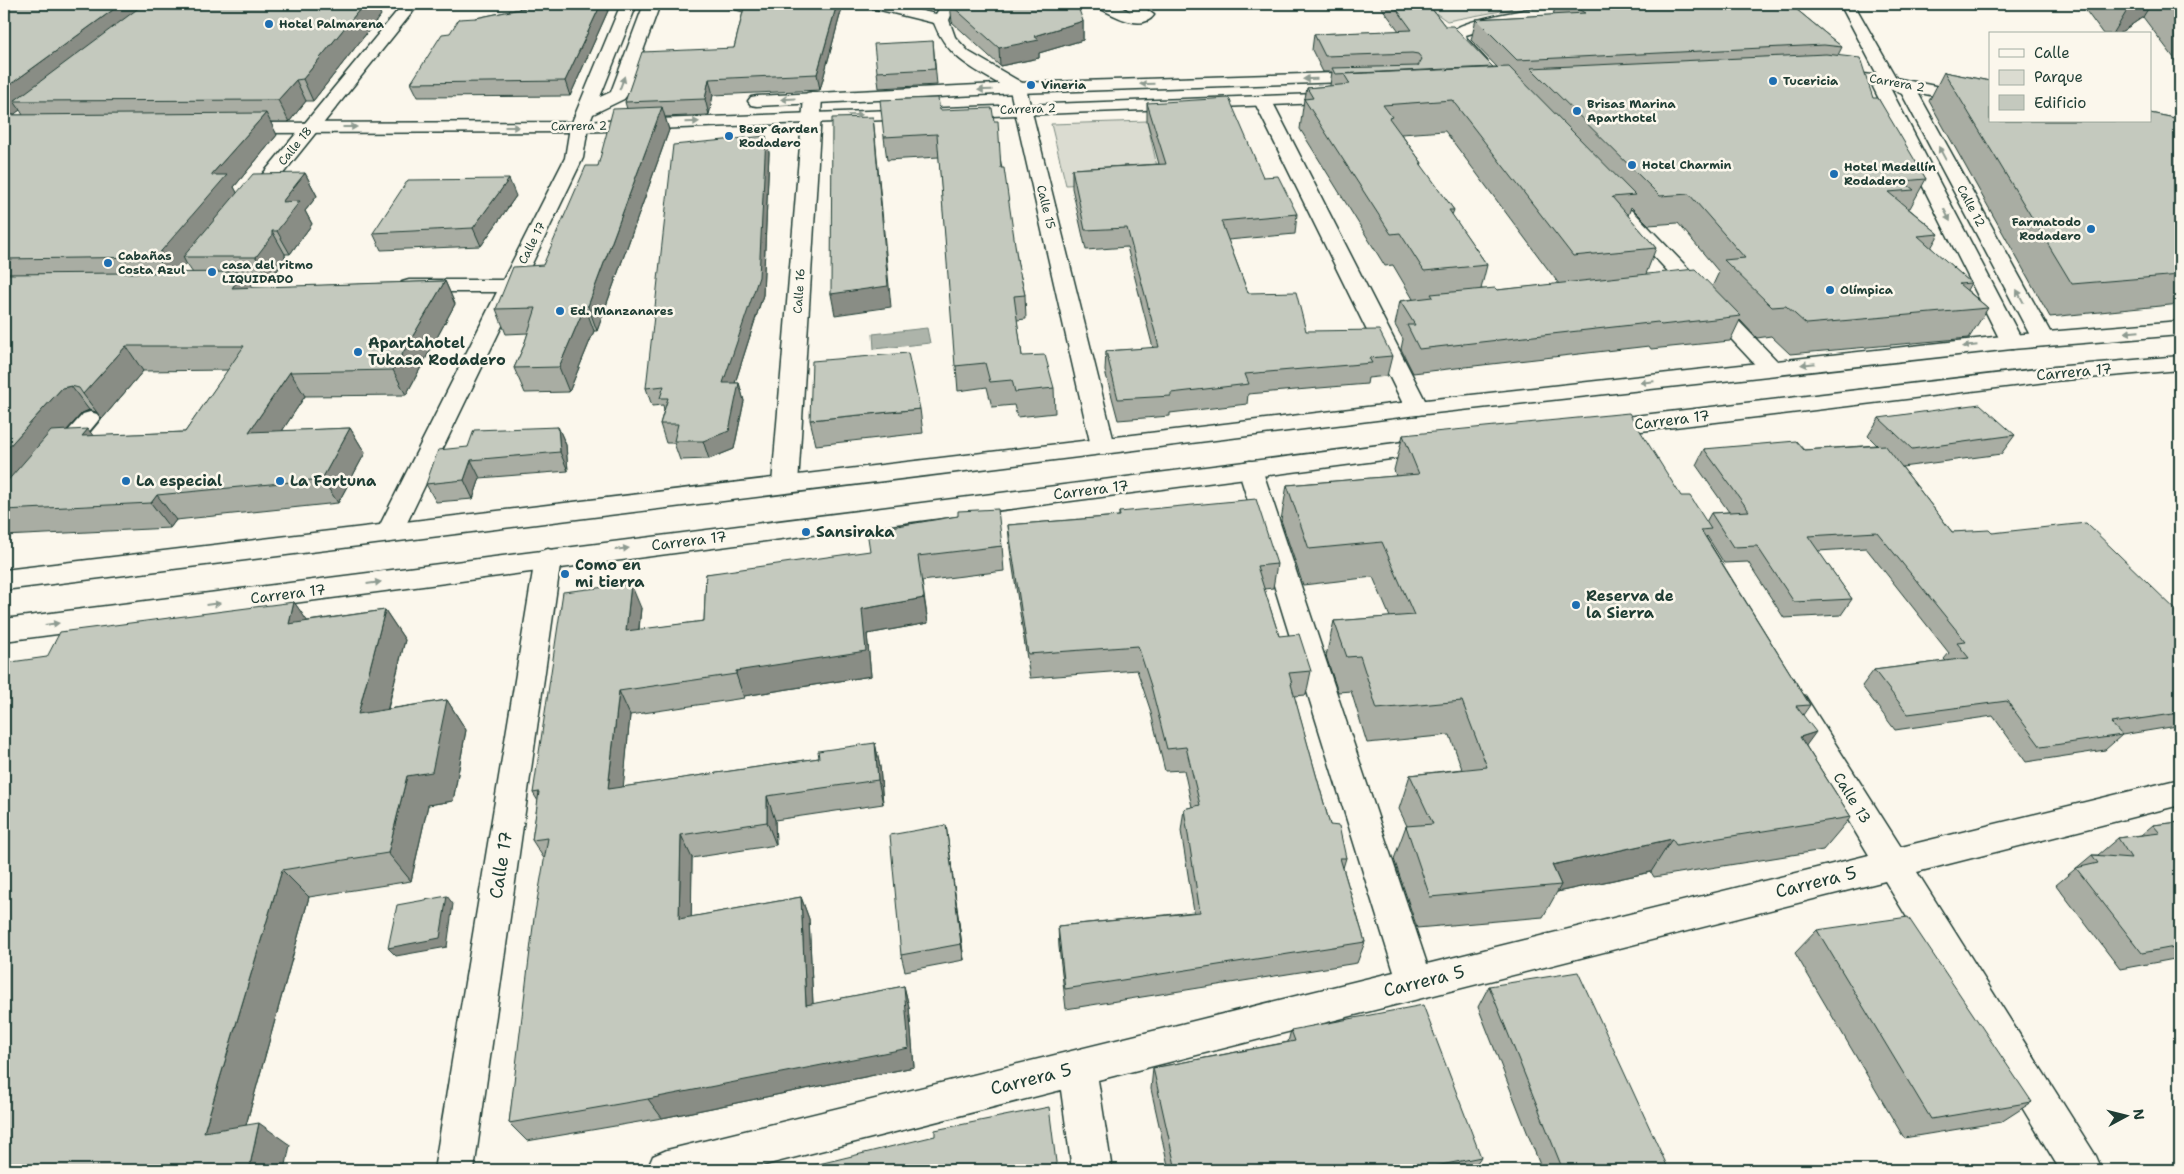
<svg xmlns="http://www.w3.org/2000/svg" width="2184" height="1174" viewBox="0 0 2184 1174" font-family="'Shantell Sans',sans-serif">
<rect width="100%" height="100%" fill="#fbf7ec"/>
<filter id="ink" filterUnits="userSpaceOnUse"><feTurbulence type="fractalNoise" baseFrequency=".02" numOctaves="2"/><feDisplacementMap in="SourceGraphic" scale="10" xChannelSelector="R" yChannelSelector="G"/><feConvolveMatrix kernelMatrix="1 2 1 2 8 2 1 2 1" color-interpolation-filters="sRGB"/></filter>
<g filter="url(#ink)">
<!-- green -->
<path fill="#dbdcd1" stroke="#7d8c82" d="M1462 4H1502L1512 9 1447 21 1430 9Z
M1147 121 1160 180 1066 185 1051 124Z"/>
<!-- water -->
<path fill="#adb4aa" stroke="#74847b" d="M927 328 930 343 874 349 873 334Z"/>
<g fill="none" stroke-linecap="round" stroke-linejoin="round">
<defs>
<path id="lane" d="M90 412 97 414 100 418 97 422 67 458 60 460 53 458 50 453 53 448 83 414Z"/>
<path id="street" d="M403 4H419L257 206 250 208 243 206 240 202 243 198Z
M621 4H637L600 97 611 92 644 4H660L627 95 624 99 593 114 588 127 583 158 402 533 398 540 389 542 380 540 376 533 497 292H409L402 290 398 286 402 282 409 280H503L565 158 570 127Z
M865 4H891L936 14 942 4H956L949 20 955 37 969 52 1024 84 1026 88 1115 446 1112 452 1103 454 1094 452 1091 446 1010 90C978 71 948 60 934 23L868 7Z
M1094 4H1114L1131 12 1122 4H1139L1154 15C1141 33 1112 14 1097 7Z
M1561 4H1594L1591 7 1586 9 1505 23 1466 35 1467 39 1487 61 1485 64H1473L1453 43 1450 33C1460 19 1541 7 1561 4Z
M1840 4H1854L1896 78 1915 87 1917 91 2054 339 2051 344 2043 346 2035 344 2032 339 1902 94 1890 88 2023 342 2020 347 2012 349 2004 347 2001 342 1873 87 1880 80Z
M813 92 819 93 822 97 798 484 794 490 785 493 776 490 772 484 804 97 807 93Z
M1263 96 1269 97 1272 101 1429 408 1425 413 1417 415 1409 413 1405 408 1254 101 1257 97Z
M1626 209 1633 211 1779 363 1782 368 1779 373 1771 375 1763 373 1619 219 1616 215 1619 211Z
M1250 461 1259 463 1262 469 1427 964 1869 855 1779 704 1783 696 1794 692 1805 696 1901 847 2180 779V805L1917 872 2096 1156 2102 1170H2060L1885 881 1098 1080 1112 1170H1072L1061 1090 745 1170H647L653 1156 667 1150 1394 972 1238 469 1241 463Z
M548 549 558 552 561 559 474 1170H434L535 559 538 552Z"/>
<path id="secondary" d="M1829 70 1890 77 1990 97V107L1890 87 1823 79 1821 75 1823 71Z
M1369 72 1375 73 1377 77 1375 81 1018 93 757 106 751 105 748 101 751 97 757 96 1018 83Z
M1342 93 1348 94 1351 98 1348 102 579 132 235 133 229 132 226 128 229 124 235 123 579 122Z
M4 109 60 110 66 111 69 115 66 119 60 120 4 119Z
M2180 321V335L2012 349 1417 415 4 590V570L1417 401 2012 335Z
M2180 356V370L2054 381 1600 436 1591 433 1588 428 1591 423 1600 420 2054 367Z
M1435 438 1444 440 1447 446 1444 452 4 641V619Z"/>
</defs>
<!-- lane casing -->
<use href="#lane" stroke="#1f3d34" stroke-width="4"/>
<!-- street casing -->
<use href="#street" stroke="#1f3d34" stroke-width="3"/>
<!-- secondary casing -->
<use href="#secondary" stroke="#1f3d34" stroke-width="3"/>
<!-- lane -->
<use href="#lane" fill="#fbf7ec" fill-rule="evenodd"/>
<!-- street -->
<use href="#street" fill="#fbf7ec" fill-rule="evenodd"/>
<!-- secondary -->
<use href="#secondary" fill="#fbf7ec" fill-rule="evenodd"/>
</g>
<!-- wall -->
<path fill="#a9ada3" stroke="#1f3d34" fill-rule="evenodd" d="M4 4 381 15 313 101H306L289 122H270L277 135 234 187 237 193 305 173 317 196 305 211 312 224 290 254H285V260L270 280 249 281 253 288 445 281 455 304 406 395 305 396 282 431 350 428 365 453 338 503 176 520 170 528 4 536ZM20 110 23 115H12ZM186 263 193 273H178ZM228 370 185 432 93 436 66 430 82 413 89 410 96 412 102 419 143 371Z
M516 4H611L570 96 418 97 411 83 450 33 476 18 520 9Z
M712 4H843L820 90 713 95 709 115 665 117 669 130 597 331H594L569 392 525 393 514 368 523 348 528 333 506 334 496 309 543 265 598 166 627 109 625 102 734 48 743 12Z
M950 4 1083 21V40L1039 53V58L1000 66 952 22Z
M1379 4H1428L1445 26 1493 67H1497L1471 40 1476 19 1553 15 1556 4 1537 8 1530 4H1790L1842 47 1838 55 1873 98 1926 179 1910 208H1908L1939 234 1931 248 1971 283 1967 290 1988 308 1969 338 1790 354 1771 336 1757 338 1740 320 1730 341 1651 349 1649 346 1413 373 1401 349 1403 339 1395 325 1400 301 1413 299 1393 265 1385 266 1300 129 1304 99 1305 98 1307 88 1330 86V85L1332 72H1323L1312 50 1314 34 1399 31ZM1445 131 1559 284 1497 290 1481 289 1487 265 1452 215 1454 210 1421 166 1422 163 1401 134ZM1631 207 1649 225 1678 223 1719 272 1712 287 1646 274 1656 248 1628 216Z
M2081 4H2180V66L2143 17 2118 34H2103Z
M933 41 937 85 879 88 877 72Z
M1944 72 2180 119V304L2050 317 1929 101Z
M1147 103 1263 177 1297 214 1295 234 1228 240 1248 293 1306 331 1392 356 1387 376 1368 378 1367 384 1248 394 1247 404 1170 413V416L1118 420 1105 371 1106 351 1153 348 1127 247 1086 250 1072 188V169L1159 164 1147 121Z
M940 110 994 121 1018 265 1025 295 1026 319 1017 320 1022 356 1054 388 1055 413 1017 417 1014 405 992 407 987 387 958 391 939 157 887 160 884 137Z
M766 136 769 153 763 295 735 383H739L744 401 734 449 709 459 680 460 674 443H666L660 424 664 410 663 405 652 406 646 388Z
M516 196 481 246 381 250 373 233Z
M920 409 923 433 816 445 810 420Z
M1879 418 2015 435 2001 454 1902 467 1952 532 1992 533 2180 614V729L2177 726 2122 735 2105 750 2026 762 1993 716 1895 730 1862 686 1874 670 1946 661 1944 659 1949 653 1866 548 1818 551 1852 599 1841 615 1784 618 1748 562 1724 563 1707 536 1706 537 1810 705 1803 715 1806 746 1851 817 1823 850 1654 877 1651 872 1557 892 1543 917 1417 928 1394 859 1406 826H1407L1399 809 1410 775 1462 769 1450 735 1367 743 1351 691 1338 692 1326 656 1334 621 1390 617 1373 577 1303 585 1281 520 1287 485 1396 476 1394 470 1403 435 1681 496 1706 522 1711 513 1729 512 1696 465 1704 449 1804 450 1877 445 1868 436Z
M558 427 566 445 568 471 480 478 473 499 436 502 426 484 468 447Z
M1119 512 1277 564 1273 588 1264 589 1279 636 1311 671 1306 695 1294 696 1330 825 1346 858 1343 868 1365 942 1357 963 1066 1009 1059 947 1058 926 1194 912 1181 831 1184 809 1192 807 1184 770 1165 771 1150 709 1137 670 1030 678 1010 549 1008 525 1119 516Z
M1002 546 1004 571 922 581 928 623 867 634 871 676 744 696V698L630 715 623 787 819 758 875 743 880 767 883 804 775 820 776 845 692 858 691 917 801 897 809 919 813 1004 904 986 909 1007 914 1067 662 1118 527 1141 509 1123 545 860 532 840 538 801 533 793 641 608 639 630 704 621 706 574Z
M294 602 307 621 385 610 405 640 388 709 447 700 466 730 453 801 428 805 411 881 309 897 246 1125 290 1145 4 1170 47 657Z
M2180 822V958L2120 969 2056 885 2092 855H2098L2118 838 2141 835 2153 825Z
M948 842 964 960 905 971 901 955Z
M1817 930 2032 1102 2001 1122 1904 1138 1795 953Z
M1489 986 1669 1170H1542L1478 1007Z
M1291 1030 1481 1157 1472 1170H1169L1151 1089 1153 1068 1288 1042Z"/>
<!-- shaded-wall -->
<path fill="#898d85" stroke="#1f3d34" d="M121 4H160L14 101 20 110 4 122V89Z
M364 4H376L381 15 313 101 303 79Z
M601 4H611L570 96 565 81Z
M837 4H843L820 90 817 74Z
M1538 4H1556L1537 8Z
M2131 4H2151L2143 17 2118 34H2113Z
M1083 21V40L1039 53V58L1000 66 999 48 1034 36Z
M709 79 713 95 709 115 705 99Z
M296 80 306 101 289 122 278 100Z
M662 107 669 130 597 331 588 306Z
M266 113 277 135 234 187 240 198 183 257 186 263 171 281 156 257 211 175Z
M873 117 875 136 891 307 835 315 831 294Z
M766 136 769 153 763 295 729 402 723 383Z
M305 173 317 196 305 211 312 224 290 254 277 231 282 202Z
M509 179 516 196 481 246 473 228Z
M272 231 285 254V260L270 280 256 257Z
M244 272 258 296 232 288Z
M445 281 455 304 406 395 393 370Z
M585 306 594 331 569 392 559 367Z
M126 346 143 371 102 419 83 394Z
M290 372 305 396 265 457 249 432Z
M739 383 744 401 734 449 709 459 703 441Z
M71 386 89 410 82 413 4 501V452L62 388Z
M558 427 566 445 568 471 560 452Z
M350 428 365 453 338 503 322 479Z
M88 429 107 454 82 436Z
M471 460 480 478 473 499 464 480Z
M157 495 176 520 170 528 151 503Z
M631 584 641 608 636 656 626 631Z
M924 598 928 623 867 634 871 676 744 696V698L736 674V671L862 609Z
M294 602 315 632 289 624Z
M385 610 405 640 379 743 358 714Z
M619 691 630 715 621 812 608 789Z
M447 700 466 730 453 801 428 805 411 881 388 853 407 776Z
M1816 732 1791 766 1800 737Z
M875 743 880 767 883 804 878 780Z
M767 796 775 820 776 845 767 822Z
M946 825 948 842 964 960 961 944Z
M681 835 692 858 691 941 679 919Z
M1672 839 1651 872 1557 892 1561 885 1552 865Z
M282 870 309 897 238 1154 204 1132Z
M447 896 453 904 447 947 396 956 388 948Z
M801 897 809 919 814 1026 806 1005Z
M904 986 909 1007 914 1067 662 1118 648 1099Z
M259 1123 290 1145 285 1170H249Z"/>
<!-- building -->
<path fill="#c4c9be" stroke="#1f3d34" d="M4 4H121L4 89Z
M144 4H364L303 79 296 80 278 100 14 101Z
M522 4H601L565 81 411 83 442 34 450 33 459 19 476 18 525 8Z
M745 4H837L817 74 709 79 705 99 625 102 642 52 734 48Z
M950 4H1077L1083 21 1034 36 1039 40 999 48Z
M1393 4H1428L1445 26H1453L1493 67 1335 74 1332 68 1418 66 1422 59 1418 54 1412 53 1325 56 1314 34 1412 30Z
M1569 4H1790L1842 47 1824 45 1517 60 1476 19 1585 13Z
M933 41 935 69 877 72 874 44Z
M1826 54 1860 58 1873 98H1878L1926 179 1903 181 1914 190 1888 192 1939 234 1918 236 1971 283 1959 284 1988 308 1806 324 1786 306 1772 307 1724 260 1745 258 1689 194 1660 196 1531 68Z
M1509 67 1635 195 1612 197 1656 248 1573 256 1452 100 1383 105 1392 117 1389 118 1422 163H1420L1454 210H1449L1487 265 1424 271 1400 233 1391 234 1304 99 1313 98 1307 88 1350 84 1344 74Z
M1944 72 1990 81V121H2150V113L2180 119V275L2072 284Z
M938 98 940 110 992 108 994 121H998L1001 168H1004L1018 265 1025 295 1014 296 1022 356 1045 355 1054 388 1015 392 1012 380 990 382 985 363 955 366 937 134 884 137 880 100Z
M1229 98 1263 177 1278 176 1297 214 1221 221 1248 293 1296 292 1306 331 1379 330 1392 356 1369 358 1372 363 1245 374 1249 384 1171 393V396L1118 399 1106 351 1159 347 1127 228 1085 230 1072 169 1166 164 1147 103Z
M662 107 588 306H585L559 367 514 368 523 348 536 308 496 309 513 267 543 265 586 166H598L613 109Z
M266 113 211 175H227L156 257 4 259V115Z
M873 117 888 286 831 294 832 118Z
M766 136 759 277 723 383H739L729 431 703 441H674L678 424H660L668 398H660L664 386 646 388 673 145Z
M305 173 282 202 300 201 277 231H272V236L256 257H183L253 174Z
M509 179 473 228 373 233 408 180Z
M1695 269 1741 316 1661 325 1658 322 1419 349 1407 325H1415L1400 301 1433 297 1431 294 1495 288 1497 290Z
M244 272 232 288 445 281 393 370 290 372 249 432 350 428 322 479 157 495 151 503 4 510V485L51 431 88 429 82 436 185 432 244 346H126L83 394 79 388 71 386 62 388 4 452V274Z
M908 353 920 409 810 420 812 361Z
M1980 404 2015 435 1912 449 1879 418Z
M1629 413 1681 496H1690L1711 529 1701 530 1810 705 1796 706 1816 732 1800 737 1851 817 1676 845 1672 839 1552 865 1561 885 1430 897 1406 826 1433 824 1410 775 1487 767 1462 701 1377 709 1360 656 1347 657 1334 621 1414 615 1382 542 1309 549 1287 485 1419 474 1403 435Z
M558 427 560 452 471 460 464 480 426 484 438 450 468 447 474 430Z
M1796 441 1804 450 1885 445 1952 532 1989 530 1992 533 2086 523 2180 614V713L2111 723 2122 735 2041 747 2007 701 1908 714 1874 670 1969 658 1957 643 1966 642 1877 532 1808 536 1852 599 1794 602 1757 546 1733 547 1711 513 1749 511 1704 449Z
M1256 499 1277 564 1257 566 1279 636 1299 634 1311 671 1289 673 1292 684H1291L1330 825 1339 826 1346 858H1340L1365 942 1065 989 1058 926 1200 912 1184 809 1200 805 1186 747 1167 749 1151 686 1138 646 1028 654 1008 525 1120 516 1119 512Z
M998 509 1002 546 918 556 924 598 862 609 866 651 736 671V674L619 691 608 789 819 758 818 751 875 743 878 780 767 796V822L681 835 679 919 801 897 806 1005 904 986 909 1048 648 1099 509 1123 534 918 548 838 532 840 539 792 533 793 563 592 631 584 626 631 704 621 706 574 870 551 867 531 958 516V511Z
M294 602 289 624 385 610 358 714 447 700 432 772 407 776 388 853 282 870 204 1132 259 1123 249 1170H4V663L47 657 60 632Z
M2180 822V946L2142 953 2076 868 2098 863 2092 855 2131 858 2118 838 2160 833 2153 825Z
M946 825 961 944 901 955 890 835Z
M447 896 440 938 388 948 397 905Z
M1908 917 2032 1102 1931 1119 1817 930Z
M1578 972 1669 1170H1563L1489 986Z
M1423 1005 1481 1157 1416 1170H1176L1153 1068 1295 1041 1291 1030Z
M1049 1107 1057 1170H794L935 1136V1130Z"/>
<!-- one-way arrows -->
<defs><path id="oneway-solid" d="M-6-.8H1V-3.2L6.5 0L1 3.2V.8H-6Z" transform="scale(1.25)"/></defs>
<g fill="#8d9a90">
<use href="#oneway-solid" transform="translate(1310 79) rotate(178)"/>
<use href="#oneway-solid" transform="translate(622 83) rotate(-70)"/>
<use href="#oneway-solid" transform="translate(1147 84) rotate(178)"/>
<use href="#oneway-solid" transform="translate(985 90) rotate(178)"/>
<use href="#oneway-solid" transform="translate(788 99) rotate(176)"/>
<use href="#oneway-solid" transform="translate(855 115) rotate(-2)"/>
<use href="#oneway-solid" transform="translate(692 122) rotate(-2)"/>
<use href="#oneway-solid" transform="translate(350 127)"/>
<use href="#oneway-solid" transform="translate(512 127)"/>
<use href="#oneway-solid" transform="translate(1942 153) rotate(-118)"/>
<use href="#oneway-solid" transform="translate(1947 215) rotate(63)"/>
<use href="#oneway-solid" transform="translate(2020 296) rotate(-118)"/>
<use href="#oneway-solid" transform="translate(2132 332) rotate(175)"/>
<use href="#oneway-solid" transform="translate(1970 346) rotate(174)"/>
<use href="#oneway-solid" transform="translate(1808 364) rotate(174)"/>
<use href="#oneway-solid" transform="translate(1647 382) rotate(174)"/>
<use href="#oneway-solid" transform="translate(622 549) rotate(-7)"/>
<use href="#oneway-solid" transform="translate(374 583) rotate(-8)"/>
<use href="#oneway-solid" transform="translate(213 604) rotate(-7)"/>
<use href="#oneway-solid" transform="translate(52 624) rotate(-7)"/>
</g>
</g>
<!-- markers -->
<g fill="#1f6fb2" stroke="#fbf7ec" stroke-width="2">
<circle cx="269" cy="24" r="5"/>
<circle cx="1773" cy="81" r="5"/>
<circle cx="1031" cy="85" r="5"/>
<circle cx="1577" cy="111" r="5"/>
<circle cx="729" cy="136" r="5"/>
<circle cx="1632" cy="165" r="5"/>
<circle cx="1834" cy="174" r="5"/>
<circle cx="2091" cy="229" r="5"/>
<circle cx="108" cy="263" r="5"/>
<circle cx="212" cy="272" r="5"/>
<circle cx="1830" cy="290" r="5"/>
<circle cx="560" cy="311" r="5"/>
<circle cx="358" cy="352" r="5"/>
<circle cx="126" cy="481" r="5"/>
<circle cx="280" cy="481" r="5"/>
<circle cx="806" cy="532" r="5"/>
<circle cx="565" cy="574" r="5"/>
<circle cx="1576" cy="605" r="5"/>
</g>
<g text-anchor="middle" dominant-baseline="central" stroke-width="5" stroke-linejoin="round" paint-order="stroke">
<!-- far-poi labels -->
<g font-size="12" font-weight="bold" fill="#1f3d34" stroke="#fbf7ec" text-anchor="start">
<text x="279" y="24">Hotel Palmarena</text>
<text x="1783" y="81">Tucericia</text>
<text x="1041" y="85">Vineria</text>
<text x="1587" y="104">Brisas Marina<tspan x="1587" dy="14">Aparthotel</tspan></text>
<text x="739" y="129">Beer Garden<tspan x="739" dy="14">Rodadero</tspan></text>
<text x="1642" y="165">Hotel Charmin</text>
<text x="1844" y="167">Hotel Medellín<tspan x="1844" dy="14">Rodadero</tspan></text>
<text x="2081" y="222" text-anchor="end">Farmatodo<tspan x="2081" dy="14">Rodadero</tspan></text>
<text x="118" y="256">Cabañas<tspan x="118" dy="14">Costa Azul</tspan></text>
<text x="222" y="265">casa del ritmo<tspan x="222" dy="14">LIQUIDADO</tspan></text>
<text x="1840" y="290">Olímpica</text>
<text x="570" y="311">Ed. Manzanares</text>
</g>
<!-- far-street labels -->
<g font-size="12" fill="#1f3d34" stroke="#fbf7ec">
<text transform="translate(1897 83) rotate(10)">Carrera 2</text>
<text transform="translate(1028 109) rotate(-2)">Carrera 2</text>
<text transform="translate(579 126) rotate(-1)">Carrera 2</text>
<text transform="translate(295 146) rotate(-51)">Calle 18</text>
<text transform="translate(1971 206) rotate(62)">Calle 12</text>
<text transform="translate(1046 207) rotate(76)">Calle 15</text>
<text transform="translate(532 243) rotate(-63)">Calle 17</text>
<text transform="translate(799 291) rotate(-86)">Calle 16</text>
</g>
<!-- poi labels -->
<g font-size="15" font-weight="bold" fill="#1f3d34" stroke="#fbf7ec" text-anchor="start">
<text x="368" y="343">Apartahotel<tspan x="368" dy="17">Tukasa Rodadero</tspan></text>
<text x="136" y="481">La especial</text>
<text x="290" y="481">La Fortuna</text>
<text x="816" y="532">Sansiraka</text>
<text x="575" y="565">Como en<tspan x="575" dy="17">mi tierra</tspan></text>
<text x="1586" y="596">Reserva de<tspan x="1586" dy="17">la Sierra</tspan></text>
</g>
<!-- street labels -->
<g font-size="15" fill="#1f3d34" stroke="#fbf7ec">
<text transform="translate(2074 372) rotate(-5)">Carrera 17</text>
<text transform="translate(1672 420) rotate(-7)">Carrera 17</text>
<text transform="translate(1091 490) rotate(-7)">Carrera 17</text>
<text transform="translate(689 541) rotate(-7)">Carrera 17</text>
<text transform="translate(288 594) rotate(-7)">Carrera 17</text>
<text transform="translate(1852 798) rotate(58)">Calle 13</text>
</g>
<!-- near-street labels -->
<g font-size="18" fill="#1f3d34" stroke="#fbf7ec">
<text transform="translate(501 865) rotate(-81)">Calle 17</text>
<text transform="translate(1816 882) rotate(-14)">Carrera 5</text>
<text transform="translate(1424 981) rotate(-14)">Carrera 5</text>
<text transform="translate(1031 1079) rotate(-14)">Carrera 5</text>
</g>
</g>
<!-- margin -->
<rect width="2184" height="1174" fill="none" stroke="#fbf7ec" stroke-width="20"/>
<rect x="10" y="10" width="2164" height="1154" fill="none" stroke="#1f3d34" stroke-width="2" filter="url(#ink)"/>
<!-- legend -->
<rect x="1989" y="32" width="162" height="90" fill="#fbf7ec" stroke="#a3ada2"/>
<rect x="1999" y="49" width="25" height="8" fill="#fbf7ec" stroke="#a3ada2"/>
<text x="2034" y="58" font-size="15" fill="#1f3d34">Calle</text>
<rect x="1999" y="70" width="25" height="15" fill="#dbdcd1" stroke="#a3ada2"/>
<text x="2034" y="82" font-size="15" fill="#1f3d34">Parque</text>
<rect x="1999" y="95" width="25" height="15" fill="#c4c9be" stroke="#a3ada2"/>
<text x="2034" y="108" font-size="15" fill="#1f3d34">Edificio</text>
<!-- north arrow -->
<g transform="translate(2126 1116) rotate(83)" stroke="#fbf7ec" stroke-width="4" paint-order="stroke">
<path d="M0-4L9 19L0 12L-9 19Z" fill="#1f3d34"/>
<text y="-8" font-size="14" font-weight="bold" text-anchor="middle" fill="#1f3d34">N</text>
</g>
</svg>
